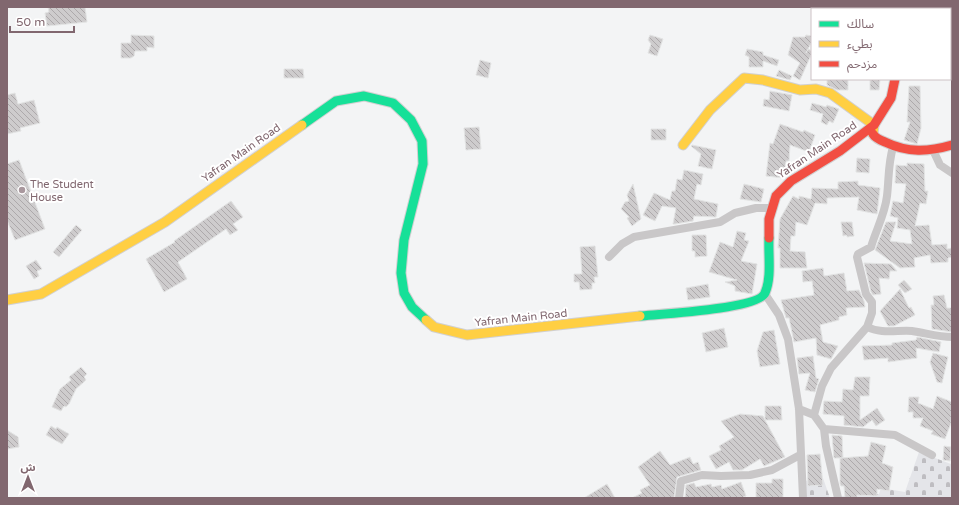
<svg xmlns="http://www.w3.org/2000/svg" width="959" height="505" viewBox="0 0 959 505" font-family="'Varela Round','Noto Sans Arabic',sans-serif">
<defs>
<pattern id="cemetery-stones" width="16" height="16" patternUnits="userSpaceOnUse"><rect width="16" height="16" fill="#e4e5e9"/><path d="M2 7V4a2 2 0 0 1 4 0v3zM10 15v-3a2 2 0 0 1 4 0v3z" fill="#bebdc1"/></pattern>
<pattern id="building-back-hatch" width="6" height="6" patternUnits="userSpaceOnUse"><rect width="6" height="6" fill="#cecccd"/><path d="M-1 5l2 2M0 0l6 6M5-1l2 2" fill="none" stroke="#ada9ab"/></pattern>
</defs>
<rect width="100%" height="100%" fill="#f3f4f5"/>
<!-- cemetery -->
<path fill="url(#cemetery-stones)" d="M919 452 951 464 952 498H842L841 496 879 494 881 488 905 492Z
M823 478 830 498H806L805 481Z"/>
<!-- building -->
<path fill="url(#building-back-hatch)" stroke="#e3e4e4" d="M48 7H85L87 22 47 26 45 13 49 12Z
M131 35 154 36V48L147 47V51H135L134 56 131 58H121V43H131Z
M650 35 663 39 657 56 648 53 651 44 648 40Z
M806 35 812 36V41L806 53 808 49 812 51V53L800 80 793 76 800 63 788 55 793 37H805Z
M747 49 763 52V55L779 60 777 66 763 61V67H749V57L745 55Z
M480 60 491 63 488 78 476 75Z
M284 69H303L304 78H284Z
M779 70 792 76 790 80 776 76Z
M827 79H848V90H837L827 85Z
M870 79H880L879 90H870Z
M909 86H920L921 128 917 144 904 140 910 122H907Z
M770 91 792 95 789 111 763 106 764 99 769 100Z
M15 93 18 104 34 100 40 123 20 128 21 131 7 134V95Z
M812 103 826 107 827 105 839 109 833 123 829 121 827 125 821 122 823 114 810 110Z
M780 124 803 132 804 130 815 135 809 152 790 145 789 161H786L784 178 766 176 770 143 773 144Z
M479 127 481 149 466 150 464 128Z
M651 129H666V140H651Z
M692 145 716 150 712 169 698 166 701 154 691 146Z
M857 158 870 159 869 173 856 172Z
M19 160 45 229 15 240 7 220V164Z
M907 163 924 164 925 191H928L926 204 920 203 915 226 929 225 932 245 947 244V249L952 248V257L948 258V262L931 263 930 255 914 258 915 267 900 268 875 250 886 222H896L890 241 912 244 910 230 897 228 898 218 890 216 893 201 903 203 906 184 895 183 896 165 907 166Z
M684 170 703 174 701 185 697 184 694 199 718 204 716 217 694 216 693 221 675 224H673L676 208 662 206 655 221 643 215 654 193 670 200 672 191H675L677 179 682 180Z
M858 181V185L880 188 877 214 857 210 859 197 827 198V204L815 203 807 225 796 222 795 236H791L790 251 805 252 807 268H780V248H778L780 219 793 196 799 199V196L811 199 812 188 838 189V182Z
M633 184 641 219 632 226 627 218 629 217 621 209 625 202 629 201 627 195Z
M744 184 764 189 761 202 740 199Z
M231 201 243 217 233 224 238 230 230 235 226 229 178 262 187 279 164 292 146 259 175 242 174 241Z
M841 222H852L854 236 847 237V235L843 236Z
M76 225 82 230 59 257 53 252Z
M737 231 746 233 744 240 749 241 741 261 757 264 752 294 735 291V286L725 282 737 280 709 272 720 242 733 247Z
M692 235H706L707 256 695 257V251H692Z
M595 246 598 277H594L595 283H592V289L580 290 579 282H574V274H582L580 247Z
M36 260 42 269 37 271 39 276 34 279 26 266Z
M864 263 891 264 897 271H890L889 279 879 278 881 294 873 295 871 292Z
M823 268 824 276 844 273 847 291 859 290 864 301 865 307 846 308 847 315 839 317V320L820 325 823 342 838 346 831 359 817 355 816 338 794 342 789 318H786L781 300 814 295 812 281 803 282 802 271Z
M904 280 912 289 905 293 898 285Z
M708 284 710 297 688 300 686 288Z
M900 289 909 308 911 307 915 315 894 326H888L880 311Z
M944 295 947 308H952V332L932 329 931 305H934L933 296Z
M724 328 728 347 706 352 702 333Z
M774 330 780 364 760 367 757 351 763 332Z
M917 337 941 342 939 352 916 348 917 358 888 362V358L864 360 862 346 892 345V343L916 340Z
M933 353 948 357 942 383 937 382 930 362Z
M813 356 816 378 819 379 815 392 805 390 810 373 799 374 797 358Z
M81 367 87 374 84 377 86 380 76 389 69 404 66 407 64 406 61 411 52 407 60 389 71 380 69 377Z
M855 377H870L869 396H860V420L877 408 885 420 876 426 872 420 863 427 844 425V416L823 414 824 401 842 402 843 389 853 390Z
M937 396 952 402 951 423 945 439 931 434 933 431 920 426 923 418H913V412H908L909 397H919L918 403 933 409Z
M765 406H781L782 420H765L785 457 764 466 760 459 742 470H733L729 462 716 469 709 456 721 450 719 446 734 437 721 421 740 414 763 416 765 420Z
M51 426 56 429 57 427 69 434 62 444 46 435Z
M7 430 18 437 19 447 7 449Z
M832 435 842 436 843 458H834Z
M871 442 886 446 882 463 893 467 889 491 877 489V496L857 495V498H845L844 486H841L840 484V458L868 456Z
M944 446 951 447 950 461 943 460Z
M660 451 670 465 690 457 693 464 698 462 701 470 677 477 674 498H632L642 493 640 490 650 485 638 467Z
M820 454 823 485 808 486 807 455Z
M772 479H783V498H756V483H772Z
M741 482 746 496 741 498H685L686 485 694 483 696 487 711 484 712 487 721 485 722 489Z
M607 484 615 498H584Z"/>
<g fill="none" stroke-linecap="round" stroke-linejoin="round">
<defs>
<path id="fast" d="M302 125 336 101 364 96 393 103 411 120 422 141 423 164 404 240 401 273 404 293 412 307 426 320
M640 316C660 314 759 309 765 293 772 277 768 255 769 238"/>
<path id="slow" d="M683 145 710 110 744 78 763 80 800 90 816 89 830 93 874 125 873 134
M7 300 41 294 165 222 302 125
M426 320 434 327 467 335 640 316"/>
<path id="jam" d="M907 7V9
M873 134C875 138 880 140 885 142 908 153 928 152 952 145
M769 238V219L776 196 791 181 840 151 874 125 891 98 895 79"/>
</defs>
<!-- fast casing -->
<use href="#fast" stroke="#d1d0d1" stroke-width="11"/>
<!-- slow casing -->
<use href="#slow" stroke="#d1d0d1" stroke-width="11"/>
<!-- jam casing -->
<use href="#jam" stroke="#d1d0d1" stroke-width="11"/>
<!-- street -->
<path stroke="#c9c7c8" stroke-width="8" d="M933 150 940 165 952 173
M609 257 622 244 634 237 720 222 735 213 756 208H771
M765 294 779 315 788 339 799 409 803 498
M867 327 872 313V302L866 294 857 257 858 254 871 247C876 230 885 214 887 196 889 179 888 164 893 147
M799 409 814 415 824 429 895 435 932 455
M814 415 822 386 831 368 867 327C881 334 897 330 912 331 926 333 938 337 952 337
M824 429 826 446 838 498
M679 498 681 481 702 475 721 476 750 475 772 470 800 455"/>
<!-- fast -->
<use href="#fast" stroke="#16e098" stroke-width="9"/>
<!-- slow -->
<use href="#slow" stroke="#ffcf43" stroke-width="9"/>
<!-- jam -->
<use href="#jam" stroke="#f24e42" stroke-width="9"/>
</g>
<!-- markers -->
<circle fill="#a9989e" stroke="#fff" stroke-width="1.5" cx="22" cy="190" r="4"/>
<g text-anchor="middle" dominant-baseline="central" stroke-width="4" stroke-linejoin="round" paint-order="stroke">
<!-- street labels -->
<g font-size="11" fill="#81676f" stroke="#fff">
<text transform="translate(817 150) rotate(-34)">Yafran Main Road</text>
<text transform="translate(241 153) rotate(-35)">Yafran Main Road</text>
<text transform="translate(521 318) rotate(-6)">Yafran Main Road</text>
</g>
<!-- poi labels -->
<g font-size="11" fill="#81676f" stroke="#fff" text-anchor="start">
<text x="30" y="184">The Student<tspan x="30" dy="13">House</tspan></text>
</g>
</g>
<!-- border -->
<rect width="959" height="505" fill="none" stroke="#81676f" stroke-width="16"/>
<!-- legend -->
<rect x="811" y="8" width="140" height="72" fill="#ffffff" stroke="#cdc2c5"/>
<rect x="819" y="21" width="20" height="6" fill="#16e098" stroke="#cdc2c5"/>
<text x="847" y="28" font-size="12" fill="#81676f">سالك</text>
<rect x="819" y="41" width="20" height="6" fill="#ffcf43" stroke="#cdc2c5"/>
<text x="847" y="48" font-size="12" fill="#81676f">بطيء</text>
<rect x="819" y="61" width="20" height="6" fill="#f24e42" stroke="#cdc2c5"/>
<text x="847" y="68" font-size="12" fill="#81676f">مزدحم</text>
<!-- north arrow -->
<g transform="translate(28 477)" stroke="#ffffff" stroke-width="3" paint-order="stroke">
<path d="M0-3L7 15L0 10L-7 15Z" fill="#81676f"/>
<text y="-6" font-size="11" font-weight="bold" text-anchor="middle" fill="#81676f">ش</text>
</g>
<!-- scale -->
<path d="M10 26v6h64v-6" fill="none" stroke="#81676f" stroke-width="2"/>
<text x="16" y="26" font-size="12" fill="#81676f" stroke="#ffffff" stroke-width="3" paint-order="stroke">50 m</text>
</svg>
